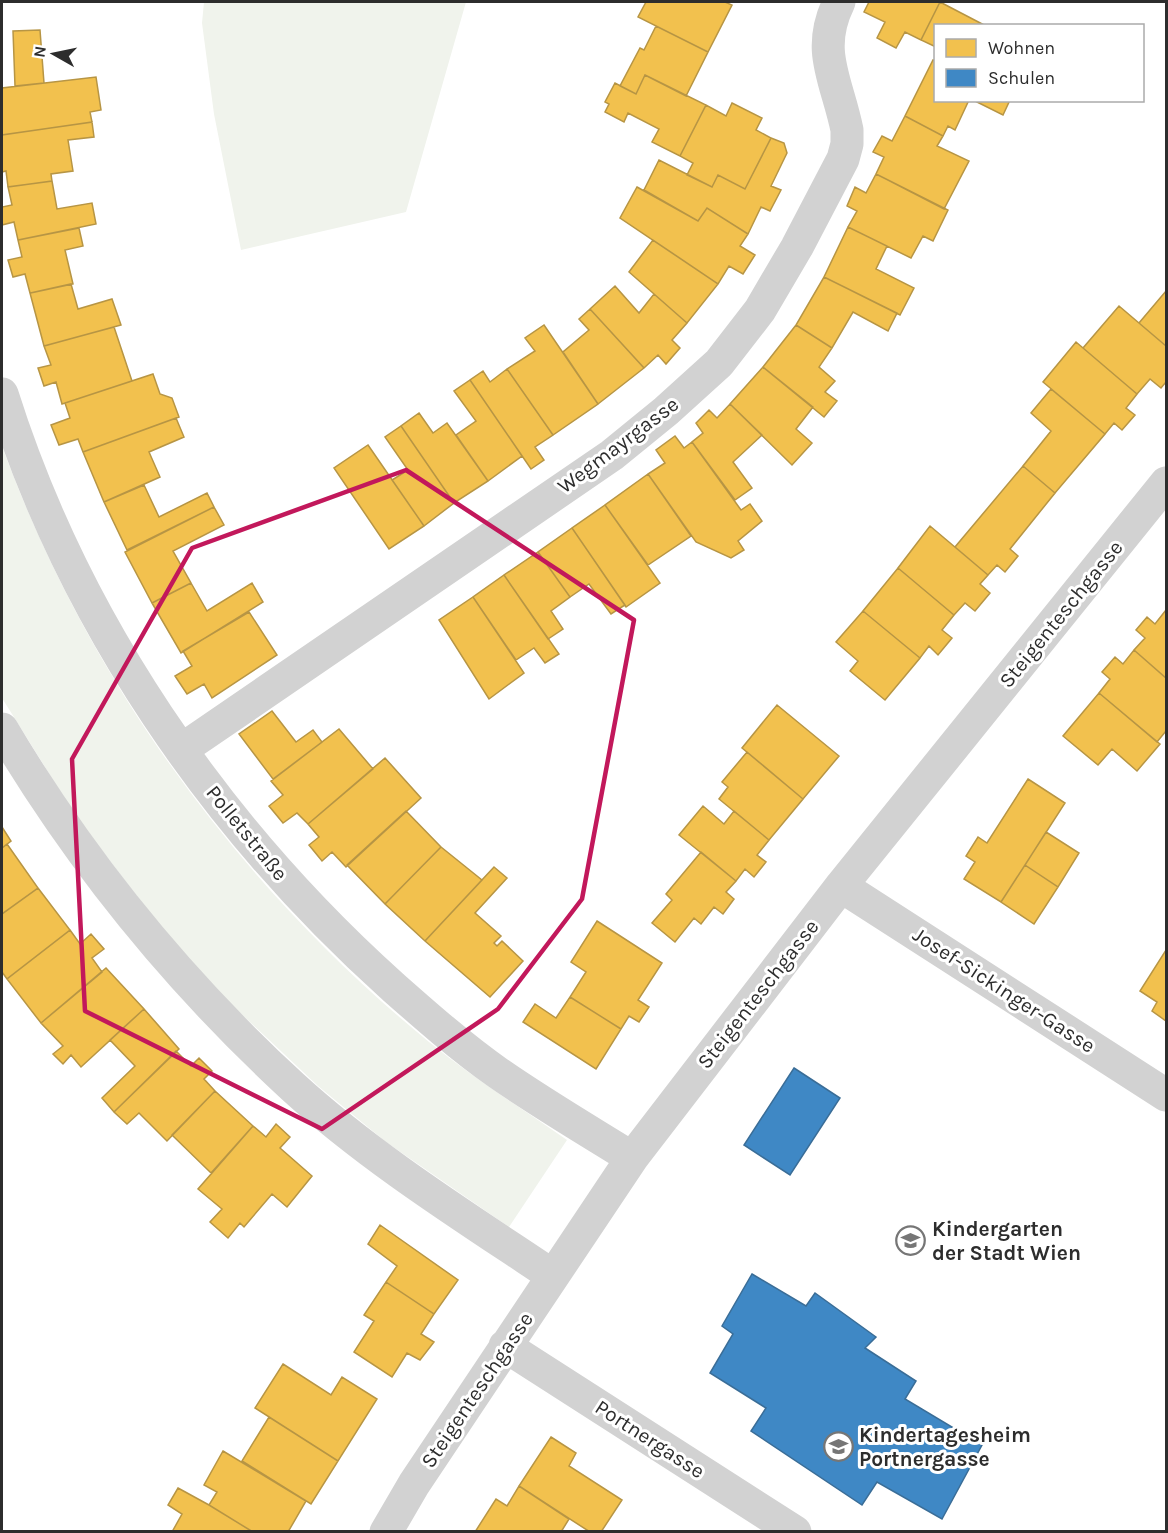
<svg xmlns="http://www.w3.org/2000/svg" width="1168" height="1533" viewBox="0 0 1168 1533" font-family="Karla,sans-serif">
<rect width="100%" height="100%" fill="#fff"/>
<!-- green -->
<path fill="#f0f3ec" d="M204 2H466L406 212 241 250 214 114 202 23Z
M2 446C87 678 237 885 429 1042 473 1078 521 1108 567 1140L509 1227 386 1142 318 1086 234 1007 169 938 75 815 2 698Z"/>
<!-- homes -->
<path fill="#f2c14e" stroke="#b79544" stroke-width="1.5" d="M646 2H725L732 5 708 52 638 17Z
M869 2H940L921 40 905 32 896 48 877 38 885 22 864 12Z
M940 2 986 26H936V47L921 40Z
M656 26 708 52 686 96 645 75 636 94 620 86 640 48 644 50Z
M40 30 44 83 15 86 13 31Z
M933 60 936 61V100H969L955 130 948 126 943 136 905 116Z
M645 75 706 105 680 156 652 142 659 129 628 113 624 122 605 112 609 104 605 102 615 83 636 94Z
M96 77 101 110 90 112 92 122 2 135V88Z
M973 100H1010L1003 115Z
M732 103 762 118 756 130 771 138 745 189 718 175 712 187 687 175 693 163 680 156 706 105 726 116Z
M905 116 943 136 937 146 969 161 944 209 876 174 884 157 873 152 882 136 892 141Z
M92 122 94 137 68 140 73 171 51 174 52 181 8 187 6 171 2 172V135Z
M771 138 784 143 787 153 771 186 781 190 770 211 761 207 748 234 707 208 698 221 644 190 659 160 712 187 718 175 745 189Z
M876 174 948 210 933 241 923 236 911 258 848 227 857 211 847 206 855 187 866 193Z
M52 181 57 209 92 203 96 224 18 240 14 222 2 225V207L12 205 8 187Z
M637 187 698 221 707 208 748 234 740 246 755 255 743 274 729 266 718 284 620 218Z
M848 227 887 246 876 269 914 288 900 315 824 277Z
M79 228 83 246 65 250 73 284 30 293 25 274 13 277 8 260 22 257 18 240Z
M653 240 718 284 687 323 629 272Z
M824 277 897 313 888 331 853 312 832 348 796 325Z
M71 284 78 309 112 299 121 325 44 346 30 293Z
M615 286 639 313 654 294 687 323 672 340 680 348 666 364 658 355 644 368 590 309Z
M1166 291V346L1139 323Z
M1119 306 1166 346V382L1161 388 1150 379 1137 394 1083 348Z
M590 309 644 368 598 404 563 352 589 330 579 319Z
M544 325 598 404 553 435 507 369 535 351 525 338Z
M796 325 832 348 819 367 835 381 825 392 837 401 824 417 763 367Z
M114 327 132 381 62 404 56 382 44 386 38 368 51 365 44 346Z
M1076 342 1137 394 1126 408 1135 415 1122 430 1114 423 1105 434 1043 382Z
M763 367 813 407 796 429 812 443 792 465 730 404Z
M507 369 553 435 535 447 544 460 531 469 470 380 483 371 490 382Z
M153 374 160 394 172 398 179 417 83 452 78 439 59 445 51 425 70 418 65 403Z
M470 380 522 456 488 481 456 435 476 421 454 391Z
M1051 389 1105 434 1055 493 1023 466 1051 431 1031 413Z
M730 404 762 435 733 462 752 488 735 500 692 442 703 433 696 423 709 410 717 418Z
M419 413 433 433 447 423 488 481 454 503 401 426Z
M176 418 184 437 149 452 160 477 104 502 83 452Z
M401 426 454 503 424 526 392 480 408 470 385 437Z
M675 436 684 448 692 442 741 510 750 504 762 521 738 541 744 550 731 558 696 542 648 474 665 463 656 450Z
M368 445 424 526 389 549 334 468Z
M1023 466 1055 493 1010 549 1018 556 1005 572 997 565 988 575 955 547Z
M648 474 691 536 648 565 605 505Z
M144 485 159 517 207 493 214 507 127 550 104 502Z
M605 505 660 583 626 607 572 528Z
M214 507 224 525 173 551 191 583 152 603 125 552Z
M930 526 988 575 980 584 990 593 975 611 965 603 954 615 898 568Z
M572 528 625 605 611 614 589 584 570 597 538 552Z
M538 552 570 597 551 611 563 629 548 639 504 575Z
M898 568 954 615 942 630 952 638 938 655 929 646 920 658 863 611Z
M504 575 559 654 545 663 534 648 516 660 473 597Z
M191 583 207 611 252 583 263 602 181 653 152 603Z
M473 597 524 673 489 699 439 620Z
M1166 610V678L1134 650 1145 638 1136 630 1147 617 1155 624Z
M863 611 920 658 885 700 850 671 858 661 836 642Z
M249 612 277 655 212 698 204 684 187 694 175 676 192 666 183 651Z
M1134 650 1166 678V731L1157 742 1099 693 1110 679 1102 672 1115 657 1123 664Z
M1099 693 1160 744 1137 771 1112 749 1098 765 1063 736Z
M777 705 839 756 803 799 742 748Z
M272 711 296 742 313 730 322 742 273 779 239 734Z
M339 729 373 769 308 824 297 813 283 823 269 806 283 795 271 781Z
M747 752 803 799 769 840 719 799 728 787 722 782Z
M385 758 421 798 346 867 332 852 322 861 309 845 319 837 308 824Z
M1028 779 1065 803 1001 902 964 879 975 862 966 856 978 837 987 843Z
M703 806 724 824 734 811 769 840 757 855 766 862 754 877 745 869 736 881 679 835Z
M406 811 441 847 385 904 347 865Z
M2 827 11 841 2 848Z
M1046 832 1079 853 1058 887 1025 865Z
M7 844 38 888 2 914V848Z
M441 847 482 880 425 941 385 904Z
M701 852 736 881 726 892 734 899 723 914 714 907 701 924 694 918 675 942 652 923 672 900 666 894Z
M1025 865 1058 887 1034 924 1001 902Z
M494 867 507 878 475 913 501 936 494 943 497 946 502 941 523 961 490 997 425 941Z
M38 888 70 930 7 979 2 972V914Z
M597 921 662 963 638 1000 649 1007 639 1022 629 1016 621 1029 570 997 586 972 571 962Z
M70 930 80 944 91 934 104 949 92 958 102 972 41 1023 7 979Z
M1166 950V1021L1152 1011 1157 1002 1140 991Z
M106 968 144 1009 81 1067 71 1055 63 1064 53 1054 63 1046 41 1023Z
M570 997 621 1029 596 1069 523 1022 535 1004 556 1018Z
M144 1009 179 1049 114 1112 102 1098 135 1066 110 1040Z
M176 1051 191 1066 199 1058 212 1071 204 1079 215 1091 167 1141 139 1113 127 1124 114 1112Z
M215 1091 253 1126 211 1173 172 1135Z
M276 1124 290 1137 280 1148 312 1176 287 1207 272 1194 244 1227 240 1223 228 1238 210 1222 222 1209 198 1189 253 1126 266 1137Z
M380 1225 458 1280 434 1314 386 1282 397 1266 368 1244Z
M386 1282 434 1314 421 1334 434 1342 420 1360 407 1353 392 1377 354 1352 374 1321 364 1315Z
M283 1364 331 1395 342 1377 377 1399 338 1461 255 1408Z
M269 1417 338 1461 311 1504 242 1461Z
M551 1437 576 1453 569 1466 622 1500 601 1532H590L519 1486Z
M223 1451 306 1501 288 1532H253L209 1505 217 1492 204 1485Z
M519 1486 569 1519 561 1532H475L496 1499 507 1506Z
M178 1488 209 1505 253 1532H172L182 1514 168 1505Z"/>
<!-- schools -->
<path fill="#3f88c5" stroke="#3a6d97" stroke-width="1.5" d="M794 1068 840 1098 790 1175 744 1145Z
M752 1274 806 1306 815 1293 876 1337 865 1348 916 1381 905 1399 982 1445 942 1519 877 1482 862 1505 751 1431 766 1408 710 1373 733 1334 722 1326Z"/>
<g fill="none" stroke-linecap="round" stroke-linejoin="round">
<!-- street -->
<path stroke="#d2d2d2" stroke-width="33" d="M2 394C74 622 215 827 392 986 426 1016 461 1047 498 1073 541 1103 587 1130 632 1158
M2 729C81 862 179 982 293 1087 372 1159 465 1217 553 1276
M181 750 612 455 666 411 719 363 760 310 797 247 843 159 847 144V130C837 80 815 51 839 2
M841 886 1166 1095
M505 1346 795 1532
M386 1532 414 1484 632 1158 841 886 1166 483"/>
</g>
<!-- marked area -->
<path fill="none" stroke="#c2185b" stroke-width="4.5" stroke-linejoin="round" d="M406 470 634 620 582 899 498 1009 322 1129 85 1011 72 759 192 548Z"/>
<!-- icons -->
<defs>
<symbol id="school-ring" viewBox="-11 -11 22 22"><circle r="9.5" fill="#fff" stroke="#767676" stroke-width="1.5"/><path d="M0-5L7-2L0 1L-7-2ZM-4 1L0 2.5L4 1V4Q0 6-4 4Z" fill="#767676"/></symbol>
</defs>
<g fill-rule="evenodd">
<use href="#school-ring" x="894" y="1224" width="33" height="33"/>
<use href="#school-ring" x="822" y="1430" width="33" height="33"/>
</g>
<g text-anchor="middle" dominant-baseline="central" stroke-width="6" stroke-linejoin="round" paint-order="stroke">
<!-- street labels -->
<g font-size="21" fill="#2d2d2d" stroke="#fff">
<text transform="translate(618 445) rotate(-37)">Wegmayrgasse</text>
<text transform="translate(1061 614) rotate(-51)">Steigenteschgasse</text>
<text transform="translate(247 833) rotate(51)">Polletstraße</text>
<text transform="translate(1004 990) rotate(33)">Josef-Sickinger-Gasse</text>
<text transform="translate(758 994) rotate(-52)">Steigenteschgasse</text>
<text transform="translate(477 1390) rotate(-56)">Steigenteschgasse</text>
<text transform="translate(650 1439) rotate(33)">Portnergasse</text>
</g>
<!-- poi labels -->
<g font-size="21" font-weight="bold" fill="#2d2d2d" stroke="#fff" text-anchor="start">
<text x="932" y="1229">Kindergarten<tspan x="932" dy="24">der Stadt Wien</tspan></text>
<text x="859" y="1435">Kindertagesheim<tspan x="859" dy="24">Portnergasse</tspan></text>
</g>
</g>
<!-- border -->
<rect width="1168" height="1533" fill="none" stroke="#2d2d2d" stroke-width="6"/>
<!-- legend -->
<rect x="934" y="24" width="210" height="78" fill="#ffffff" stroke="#ababab" stroke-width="1.5"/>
<rect x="946" y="39" width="30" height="18" fill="#f2c14e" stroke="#ababab" stroke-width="1.5"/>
<text x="988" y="54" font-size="18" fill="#2d2d2d">Wohnen</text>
<rect x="946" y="69" width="30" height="18" fill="#3f88c5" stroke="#ababab" stroke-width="1.5"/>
<text x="988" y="84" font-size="18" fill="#2d2d2d">Schulen</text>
<!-- north arrow -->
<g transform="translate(54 54) rotate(279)" stroke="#ffffff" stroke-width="4.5" paint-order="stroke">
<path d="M0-4.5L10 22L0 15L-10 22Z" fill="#2d2d2d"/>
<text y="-9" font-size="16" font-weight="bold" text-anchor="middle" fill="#2d2d2d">N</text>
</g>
</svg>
